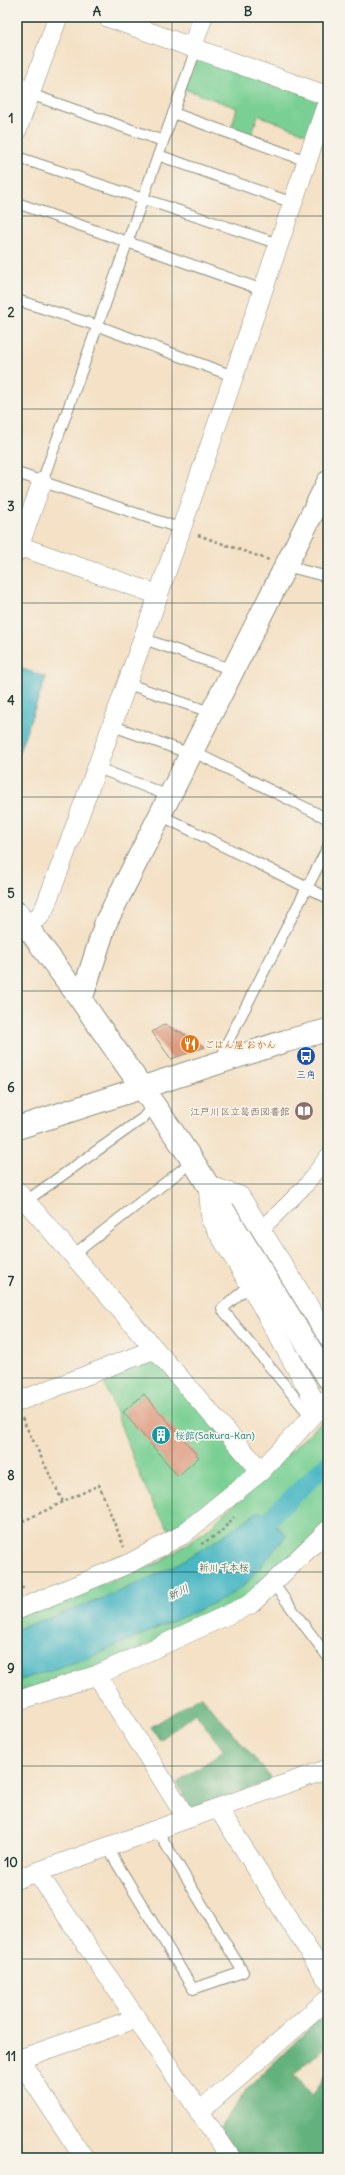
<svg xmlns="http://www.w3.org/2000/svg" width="345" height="2175" viewBox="0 0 345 2175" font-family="Delius,'Klee One',sans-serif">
<rect width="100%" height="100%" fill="#f7f3e8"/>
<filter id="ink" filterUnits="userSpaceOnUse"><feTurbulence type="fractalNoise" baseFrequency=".025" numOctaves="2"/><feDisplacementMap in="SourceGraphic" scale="8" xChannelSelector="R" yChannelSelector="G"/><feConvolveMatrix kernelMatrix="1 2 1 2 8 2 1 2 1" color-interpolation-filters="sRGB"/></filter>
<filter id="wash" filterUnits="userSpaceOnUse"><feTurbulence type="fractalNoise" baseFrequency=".012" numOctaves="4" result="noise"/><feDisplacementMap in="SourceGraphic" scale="16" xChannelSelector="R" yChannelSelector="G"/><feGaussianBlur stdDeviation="0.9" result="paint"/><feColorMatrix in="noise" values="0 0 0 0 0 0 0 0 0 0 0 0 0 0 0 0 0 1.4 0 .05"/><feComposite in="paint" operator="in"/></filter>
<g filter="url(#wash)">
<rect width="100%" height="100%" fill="#f4e1c6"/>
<!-- green -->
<path fill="#7ad094" stroke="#4c8664" d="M196 49 328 96 315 137 258 115 250 140 230 133 237 108 182 88Z
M156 1359 255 1470 175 1538 155 1508 141 1478 102 1377Z
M328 1416V1526L246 1601 92 1670 17 1692V1616L162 1561 208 1529Z"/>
<!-- forest -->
<path fill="#63b27e" stroke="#417859" d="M201 1696 273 1780 191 1808 177 1783 224 1751 195 1713 160 1740 151 1727Z
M328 2010V2044L294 2075 312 2096 328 2072V2150L319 2158H240L220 2128 247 2089Z"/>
<!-- water -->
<path fill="#49b7c4" stroke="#347a7c" d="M17 667 46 677 17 758Z
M259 1511 287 1535 245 1585 226 1598 91 1657 17 1681V1629C69 1612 121 1593 169 1568 201 1552 230 1531 259 1511Z"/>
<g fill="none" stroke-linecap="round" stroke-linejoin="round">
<!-- canal -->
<path stroke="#49b7c4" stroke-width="18" d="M252 1535 328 1463"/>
</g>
<g id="blocks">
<!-- building -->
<path fill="#dc9276" d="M165 1024 178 1032 177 1030 205 1047 171 1059 152 1032Z
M144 1394 199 1457 178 1476 123 1412Z"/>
</g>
</g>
<g filter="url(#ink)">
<use href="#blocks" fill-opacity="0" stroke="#8a8f7d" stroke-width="1"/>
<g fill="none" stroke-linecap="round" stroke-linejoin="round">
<defs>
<path id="service" d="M17 82 32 87
M30 94 163 141
M173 113 307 161
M158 155 293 203
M17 157 279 244
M17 203 263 290
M17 300 98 326 233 376
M17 473 182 529
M42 482 196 49
M286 566 328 577
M144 639 233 670
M128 684 213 713
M113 726 191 754
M192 751 328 819
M98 768 169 796
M160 815 328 898
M221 1062 225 1047 328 847
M26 1201 143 1118 154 1104
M73 1255 193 1161
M250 1285 222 1309 312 1418
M272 1582 328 1657
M107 1847 193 1989 243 1972 157 1830"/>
<path id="pedestrian" d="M262 1229 306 1185 328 1155"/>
<path id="minor" d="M107 17 328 96
M192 48 203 17
M17 130 58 17
M19 546 159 595
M17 552 42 482
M26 925 39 917 45 907C146 641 235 370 328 100
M17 1191 261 1471
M328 1337 240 1196 208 1185 211 1220 250 1285 319 1409 328 1399
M17 1402 155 1349
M17 1610 130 1563 182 1535 261 1471 319 1409
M97 1675 187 1819
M17 1701 97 1675 251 1604 328 1530
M218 1808 328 1981
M37 1872 231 2158
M17 1879 328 1769
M17 2056 84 2158
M17 2060 135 2019
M199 2112 328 1999"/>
<path id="tertiary" d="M17 913 81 1000 193 1161 328 1378
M81 1000 106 922 328 482
M17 1128 286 1041 328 1030"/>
</defs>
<!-- service casing -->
<use href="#service" stroke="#8a8f7d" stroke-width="12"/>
<!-- pedestrian casing -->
<use href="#pedestrian" stroke="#8a8f7d" stroke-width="16"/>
<!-- minor casing -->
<use href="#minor" stroke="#8a8f7d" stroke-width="20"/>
<!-- tertiary casing -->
<use href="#tertiary" stroke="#8a8f7d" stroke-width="24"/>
<!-- path -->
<path stroke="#8a8f7d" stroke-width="2.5" stroke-dasharray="3 3" stroke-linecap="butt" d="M198 535 269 560
M22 1418 63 1502
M17 1524 99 1485 124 1547
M201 1544 220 1533 234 1517
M17 1576 23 1589"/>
<!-- service -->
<use href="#service" stroke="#fff" stroke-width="10"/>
<!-- pedestrian -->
<use href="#pedestrian" stroke="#fff" stroke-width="15"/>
<!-- minor -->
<use href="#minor" stroke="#fff" stroke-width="19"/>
<!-- tertiary -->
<use href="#tertiary" stroke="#fff" stroke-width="22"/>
</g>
</g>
<!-- grid -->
<path fill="none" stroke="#1f3d34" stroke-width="1" stroke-opacity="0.55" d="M172 17V2158M17 216H328M17 409H328M17 603H328M17 797H328M17 991H328M17 1184H328M17 1378H328M17 1572H328M17 1766H328M17 1959H328"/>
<!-- icons -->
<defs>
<symbol id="restaurant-disc" viewBox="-11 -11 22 22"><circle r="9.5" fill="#e8710a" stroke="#f7f3e8"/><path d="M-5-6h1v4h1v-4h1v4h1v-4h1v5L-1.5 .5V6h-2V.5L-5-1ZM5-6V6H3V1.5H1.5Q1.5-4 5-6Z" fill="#fff"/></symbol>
<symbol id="bus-disc" viewBox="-11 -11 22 22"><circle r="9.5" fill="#1a4fb4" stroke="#f7f3e8"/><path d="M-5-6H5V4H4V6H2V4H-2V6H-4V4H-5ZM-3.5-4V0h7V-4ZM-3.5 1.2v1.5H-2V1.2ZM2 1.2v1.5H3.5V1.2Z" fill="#fff"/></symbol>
<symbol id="library-disc" viewBox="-11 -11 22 22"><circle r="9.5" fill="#8d6e63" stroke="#f7f3e8"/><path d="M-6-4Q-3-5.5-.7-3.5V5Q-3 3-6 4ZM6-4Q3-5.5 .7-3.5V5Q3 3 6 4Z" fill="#fff"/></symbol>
<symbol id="building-disc" viewBox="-11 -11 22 22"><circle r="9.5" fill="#0f9aa8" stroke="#f7f3e8"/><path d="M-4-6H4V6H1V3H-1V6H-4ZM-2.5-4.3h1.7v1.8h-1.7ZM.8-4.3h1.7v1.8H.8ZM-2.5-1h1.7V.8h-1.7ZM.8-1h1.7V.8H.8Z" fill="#fff"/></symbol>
</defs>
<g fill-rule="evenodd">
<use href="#restaurant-disc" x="179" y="1033" width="22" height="22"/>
<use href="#bus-disc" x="295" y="1045" width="22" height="22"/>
<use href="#library-disc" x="293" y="1100" width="22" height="22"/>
<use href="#building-disc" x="150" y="1424" width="22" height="22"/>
</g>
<g text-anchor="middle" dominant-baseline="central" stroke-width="3.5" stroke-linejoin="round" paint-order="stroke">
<!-- food labels -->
<g font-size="10" fill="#c56008" stroke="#f7f3e8" text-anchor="start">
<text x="204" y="1044">ごはん屋 おかん</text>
</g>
<!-- transit labels -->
<g font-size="10" fill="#164399" stroke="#f7f3e8">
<text x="306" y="1074">三角</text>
</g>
<!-- education labels -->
<g font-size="10" fill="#785e54" stroke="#f7f3e8" text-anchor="end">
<text x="290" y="1111">江戸川区立葛西図書館</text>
</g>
<!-- culture labels -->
<g font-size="10" fill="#0d838f" stroke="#f7f3e8" text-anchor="start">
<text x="175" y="1435">桜館(Sakura-Kan)</text>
</g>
<!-- park labels -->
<g font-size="10" fill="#315a47" stroke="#f7f3e8">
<text x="224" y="1567">新川千本桜</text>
</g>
<!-- water labels -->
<g font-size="11" font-style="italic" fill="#2a5c58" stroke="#f7f3e8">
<text transform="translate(178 1592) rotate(-26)">新川</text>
</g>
</g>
<!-- margin -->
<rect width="345" height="2175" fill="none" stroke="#f7f3e8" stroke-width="44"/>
<rect x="22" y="22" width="301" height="2131" fill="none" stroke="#1f3d34" stroke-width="1.5"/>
<g font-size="13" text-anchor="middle" font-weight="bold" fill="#1f3d34">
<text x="97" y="16">A</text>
<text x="248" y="16">B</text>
<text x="11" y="123">1</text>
<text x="11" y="317">2</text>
<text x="11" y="511">3</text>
<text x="11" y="705">4</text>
<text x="11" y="898">5</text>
<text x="11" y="1092">6</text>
<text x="11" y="1286">7</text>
<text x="11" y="1480">8</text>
<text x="11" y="1673">9</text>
<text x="11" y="1867">10</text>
<text x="11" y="2061">11</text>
</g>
</svg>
